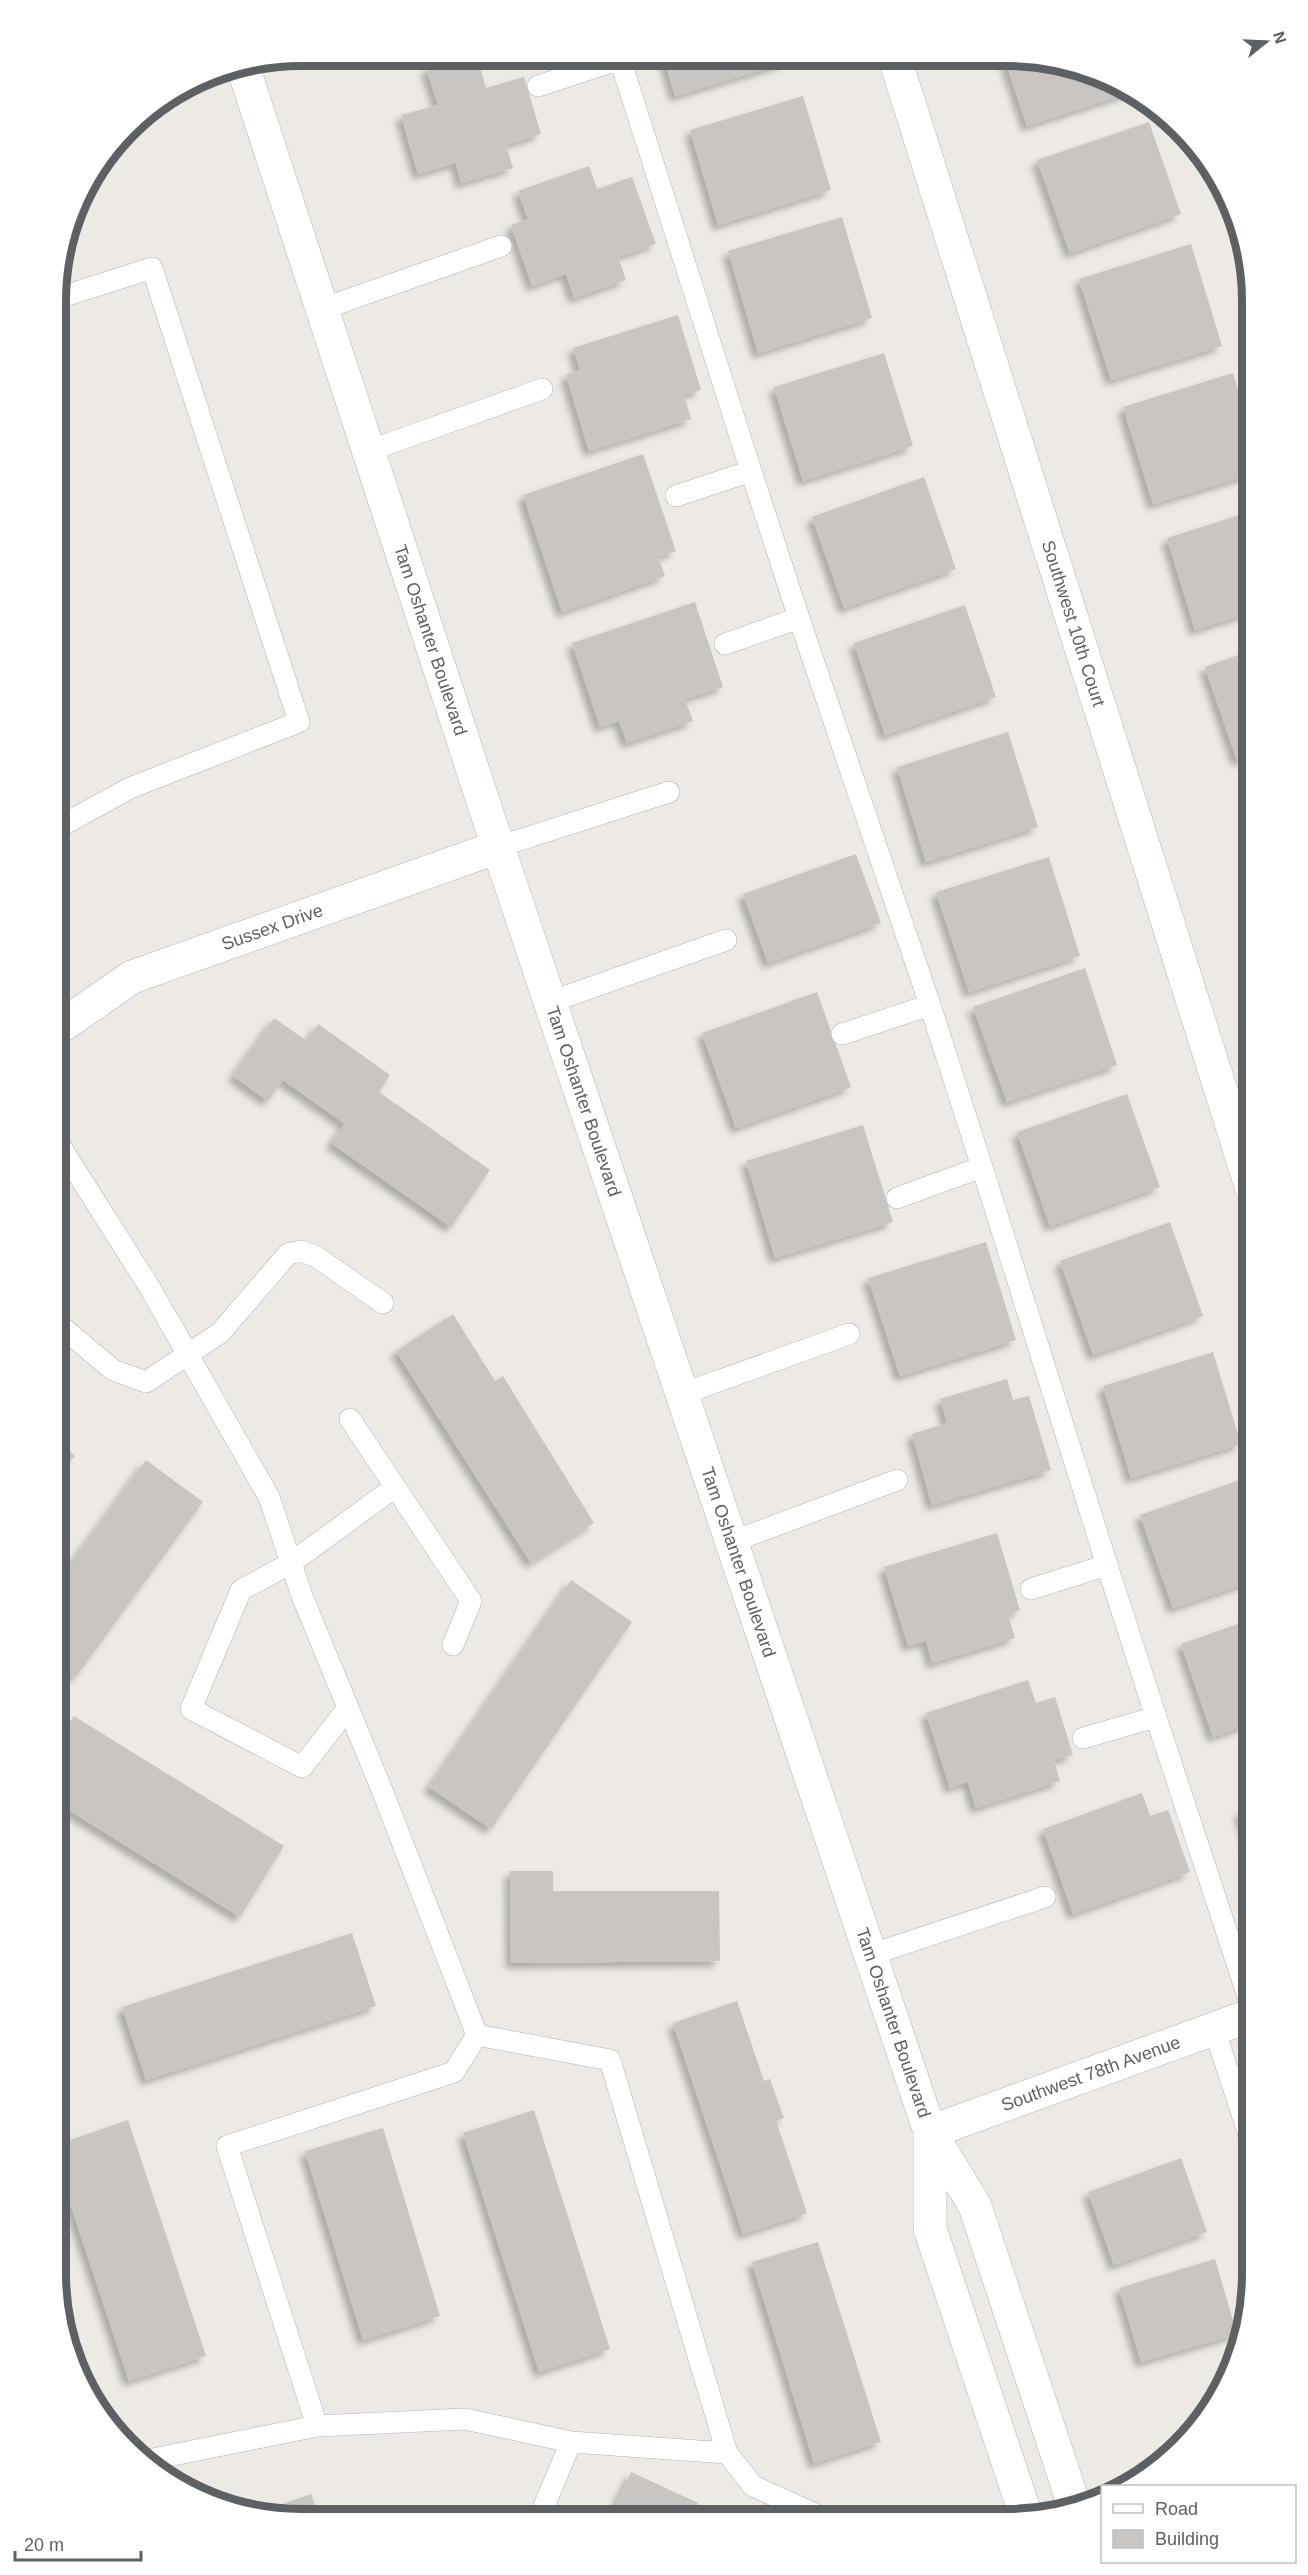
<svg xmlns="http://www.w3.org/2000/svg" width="1308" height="2575" viewBox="0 0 1308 2575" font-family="Arial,sans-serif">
<defs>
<filter id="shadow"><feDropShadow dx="-5.5" dy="5.5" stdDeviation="3" flood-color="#0004"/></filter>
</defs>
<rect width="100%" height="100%" fill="#edeae5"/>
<!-- building -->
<path fill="#c9c5c2" filter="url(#shadow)" d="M465 57H477L486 88 524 77 541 134 506 145 513 168 461 183 456 163 418 174 401 115 438 105 426 68Z
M664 58 787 59 788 62 675 96Z
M1005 60H1054L1115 81 1132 92 1027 126Z
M803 96 831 190 718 225 690 130Z
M1149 122 1181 214 1070 253 1037 160Z
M589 166 597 189 632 177 656 244 618 257 626 280 574 298 566 274 532 286 511 225 528 219 518 191Z
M842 217 872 318 758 353 728 251Z
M1191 244 1222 346 1111 380 1079 279Z
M678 315 701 390 684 395 691 419 589 451 566 375 580 370 573 348Z
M884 353 913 446 803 481 774 387Z
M1233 373 1252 436V474L1153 504 1123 407Z
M643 454 676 551 658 557 665 576 562 612 523 495Z
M924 477 956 569 844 608 812 517Z
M1252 511V612L1195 630 1167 538Z
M695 602 723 687 685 699 693 721 627 743 619 721 600 727 572 643Z
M965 605 996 697 885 735 854 643Z
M1252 650V755L1237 761 1205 667Z
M1008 732 1038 827 926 862 897 767Z
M856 854 881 923 768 963 743 894Z
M1049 857 1080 956 969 992 936 892Z
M1085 968 1117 1065 1007 1102 973 1007Z
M817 992 851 1087 736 1128 702 1033Z
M274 1018 307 1041 318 1024 390 1075 379 1092 490 1170 451 1227 331 1143 345 1124 283 1080 268 1101 233 1076Z
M1127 1094 1160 1187 1050 1226 1017 1132Z
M863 1125 893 1222 775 1258 746 1161Z
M1170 1222 1203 1316 1093 1355 1060 1261Z
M986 1242 1016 1340 900 1376 868 1278Z
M453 1314 495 1381 503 1376 594 1523 531 1563 396 1351Z
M1213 1352 1241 1444 1131 1478 1103 1386Z
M1007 1379 1013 1400 1029 1396 1051 1470 932 1505 912 1434 947 1423 940 1399Z
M56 1439 75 1456 56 1477Z
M146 1460 203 1502 75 1678 56 1664V1584Z
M1251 1476 1252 1581 1173 1608 1140 1515Z
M997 1533 1020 1610 1008 1615 1015 1638 932 1663 926 1641 908 1646 884 1567Z
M571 1580 632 1622 491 1829 429 1787Z
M1252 1619V1723L1213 1737 1181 1644Z
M1028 1680 1036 1703 1055 1697 1073 1755 1054 1760 1060 1781 976 1808 968 1782 950 1788 926 1713Z
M74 1716 284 1846 240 1917 56 1802V1744Z
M1142 1793 1150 1816 1168 1810 1190 1872 1073 1914 1043 1829Z
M1252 1808V1851L1239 1812Z
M510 1871H553V1891H719L720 1961 511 1963Z
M352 1933 376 2006 146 2080 122 2007Z
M737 2001 764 2081 770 2079 784 2118 776 2121 807 2213 743 2234 673 2023Z
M534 2110 610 2349 539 2372 463 2133Z
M128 2120 206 2356 129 2381 56 2161V2145Z
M383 2128 440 2316 363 2340 305 2151Z
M1181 2158 1207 2232 1114 2265 1088 2192Z
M818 2242 881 2442 814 2463 752 2262Z
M1215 2259 1237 2334 1141 2362 1119 2288Z
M631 2472 698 2503 691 2519 610 2518Z
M311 2494 319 2517H269L255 2514Z"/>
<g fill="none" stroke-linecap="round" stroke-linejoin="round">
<defs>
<path id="service" d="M620 59 751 471 676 496
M538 86 620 59 619 57
M322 309 501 246
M368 451 542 389
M799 618 930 1005 842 1034
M725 644 799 618 751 471
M57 828 130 788 299 722 152 268 58 298
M498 847 669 792
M550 1002 726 940
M57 1141 150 1288 269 1497 302 1596 382 1790 477 2035 610 2060 727 2453 571 2442 465 2419 317 2426 143 2461
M982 1167 1107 1565 1031 1589
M897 1198 982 1167 930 1005
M56 1322 113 1370 146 1382 220 1333 288 1254 301 1251 315 1256 383 1303
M682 1394 849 1334
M350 1419 471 1601 453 1645
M731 1542 897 1480
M348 1708 302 1767 191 1709 241 1590 291 1563 395 1487
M1156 1717 1252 2009
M1083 1738 1156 1717 1107 1565
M870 1955 1045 1897
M1214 2029 1252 2144
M317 2426 227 2146 454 2072 477 2035
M727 2453 753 2486 826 2519
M539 2518 571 2442"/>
<g id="minor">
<path id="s1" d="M895 59 1252 1189"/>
<path id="s2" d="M57 1029 132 977 498 847"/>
<path id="s3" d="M930 2132 1252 2015"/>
</g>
<g id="tertiary">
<path id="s4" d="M243 67 498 847 930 2132 975 2206 1075 2508"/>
<path d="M930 2132V2229L1026 2516"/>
</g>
</defs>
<!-- service casing -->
<use href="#service" stroke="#b0b3b6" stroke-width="22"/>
<!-- minor casing -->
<use href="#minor" stroke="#b0b3b6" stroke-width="34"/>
<!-- tertiary casing -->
<use href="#tertiary" stroke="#b0b3b6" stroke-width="34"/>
<!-- service -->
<use href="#service" stroke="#fff" stroke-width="21"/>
<!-- minor -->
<use href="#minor" stroke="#fff" stroke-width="33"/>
<!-- tertiary -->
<use href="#tertiary" stroke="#fff" stroke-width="33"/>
</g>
<g text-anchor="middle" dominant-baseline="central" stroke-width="4.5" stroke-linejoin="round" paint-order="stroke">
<!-- street labels -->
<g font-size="18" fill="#5d6164" stroke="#fff">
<text stroke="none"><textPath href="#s1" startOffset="592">Southwest 10th Court</textPath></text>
<text stroke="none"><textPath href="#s4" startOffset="603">Tam Oshanter Boulevard</textPath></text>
<text stroke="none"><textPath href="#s2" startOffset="240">Sussex Drive</textPath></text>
<text stroke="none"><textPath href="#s4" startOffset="1089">Tam Oshanter Boulevard</textPath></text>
<text stroke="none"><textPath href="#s4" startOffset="1575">Tam Oshanter Boulevard</textPath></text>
<text stroke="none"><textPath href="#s4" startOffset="2061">Tam Oshanter Boulevard</textPath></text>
<text stroke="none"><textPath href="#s3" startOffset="171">Southwest 78th Avenue</textPath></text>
</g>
</g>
<!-- crop -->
<path d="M0 0H1308V2575H0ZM301 66H1007A235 235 0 0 1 1242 301V2274A235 235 0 0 1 1007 2509H301A235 235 0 0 1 66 2274V301A235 235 0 0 1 301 66Z" fill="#fff" fill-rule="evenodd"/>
<path fill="none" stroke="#5d6164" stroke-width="8" d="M301 66H1007A235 235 0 0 1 1242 301V2274A235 235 0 0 1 1007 2509H301A235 235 0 0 1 66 2274V301A235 235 0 0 1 301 66Z"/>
<!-- legend -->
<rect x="1101" y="2485" width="195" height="78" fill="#ffffff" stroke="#bec0c1" stroke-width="1.5"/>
<rect x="1113" y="2504" width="30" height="9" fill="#ffffff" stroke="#bec0c1" stroke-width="1.5"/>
<text x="1155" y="2515" font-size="18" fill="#5d6164">Road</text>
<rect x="1113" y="2530" width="30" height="18" fill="#c9c5c2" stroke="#bec0c1" stroke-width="1.5"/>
<text x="1155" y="2545" font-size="18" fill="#5d6164">Building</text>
<!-- north arrow -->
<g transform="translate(1266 42) rotate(72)" stroke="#ffffff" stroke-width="4.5" paint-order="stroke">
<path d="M0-4.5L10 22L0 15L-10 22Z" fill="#5d6164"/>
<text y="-9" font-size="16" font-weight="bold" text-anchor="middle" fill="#5d6164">N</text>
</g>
<!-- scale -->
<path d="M15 2551v9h126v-9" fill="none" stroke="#5d6164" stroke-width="3"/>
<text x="24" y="2551" font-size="18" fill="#5d6164" stroke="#ffffff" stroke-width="4.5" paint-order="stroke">20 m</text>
</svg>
